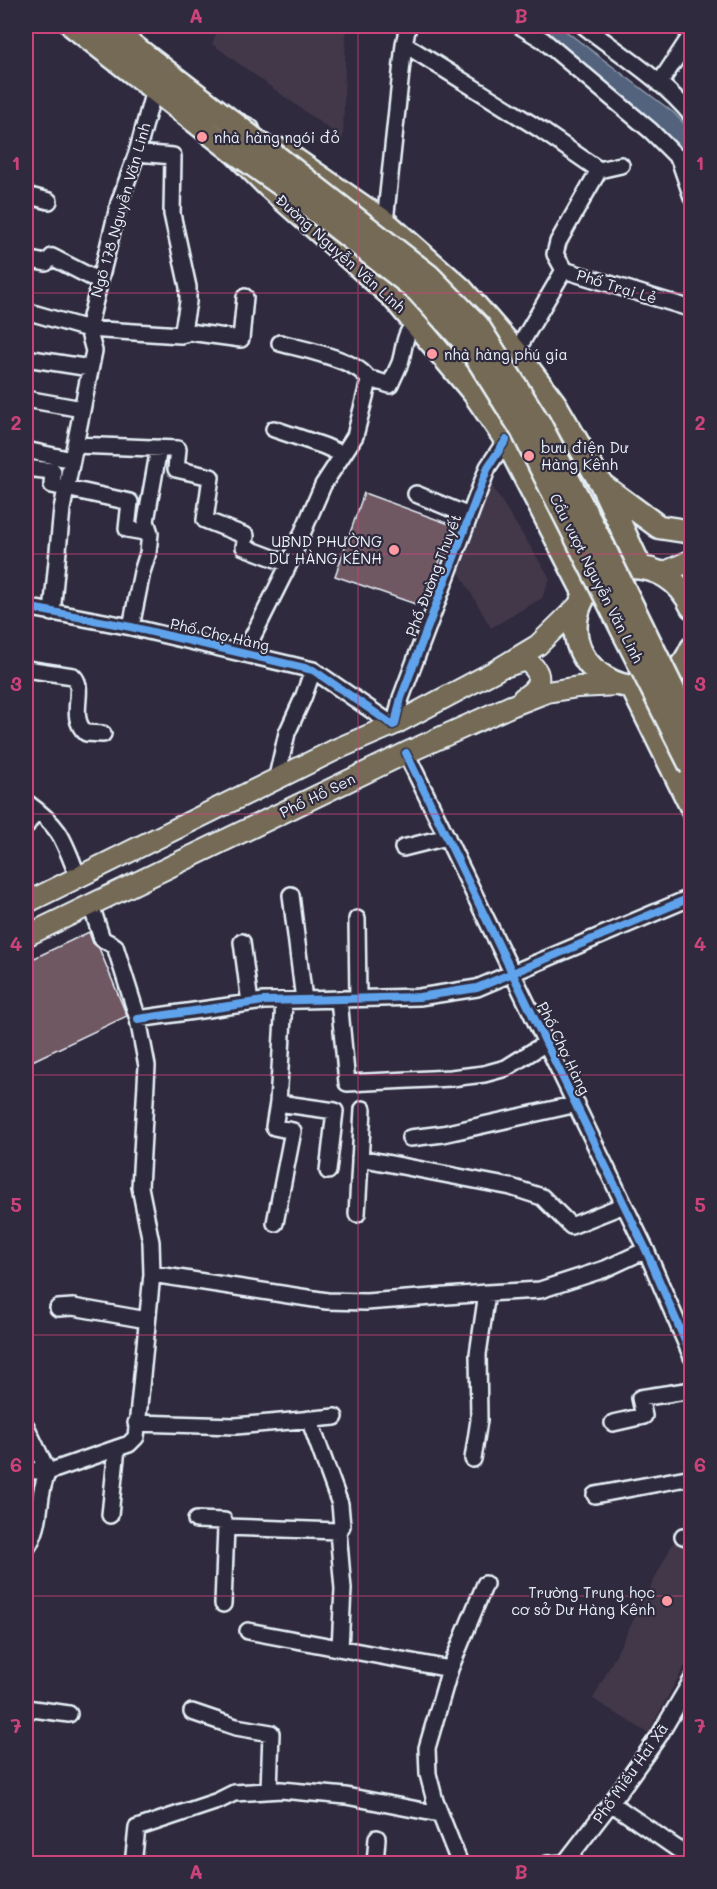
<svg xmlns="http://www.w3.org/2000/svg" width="717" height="1889" viewBox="0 0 717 1889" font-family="Mali,sans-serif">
<rect width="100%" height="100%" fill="#2f2a3d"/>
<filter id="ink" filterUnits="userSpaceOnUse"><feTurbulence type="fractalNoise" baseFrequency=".0167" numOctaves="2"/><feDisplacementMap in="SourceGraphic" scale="12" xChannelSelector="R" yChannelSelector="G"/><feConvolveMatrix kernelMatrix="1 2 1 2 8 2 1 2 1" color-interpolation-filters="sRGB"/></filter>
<g filter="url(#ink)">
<!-- built -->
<path fill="#423849" d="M219 26H346L343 139 212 44Z
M492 486 550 578 542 598 491 628 459 572Z
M675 1539 691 1548V1654L648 1733 593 1699Z"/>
<!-- water -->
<path fill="#53637d" stroke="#8f9cae" stroke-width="1.5" d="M526 26H559L674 113 691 131V170L677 146 654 125Z"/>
<!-- building -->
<path fill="#705864" stroke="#e8f1f8" stroke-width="1.5" d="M364 493 452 525 424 607 335 576Z
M89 932 93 943 99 948 127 1016 26 1064V962Z"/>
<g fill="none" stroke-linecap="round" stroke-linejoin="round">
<defs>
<path id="minor" d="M520 26 543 40 651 131 679 159 692 197
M584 26C620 54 663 80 692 116
M404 44 541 130 599 170 621 165
M659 84 692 34
M137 153 173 156 172 214 188 287V302L183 330 185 334
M26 195 49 201
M385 222 404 44 408 26
M26 259 46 263 52 257 99 281
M564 270 555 254 558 242 599 170
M26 311 88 329 181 335 189 332 241 339 245 297
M516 352 564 270 692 309
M26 358 90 368
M369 381 374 380 390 385C393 378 397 370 400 363 405 347 403 334 416 323
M26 399 82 409
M274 429 324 446 342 454
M75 445 178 449 176 469 211 477 205 520 246 536 244 547 289 564
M26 450 72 460
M34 469 53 471 52 485 130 502 127 529 150 533
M416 494 469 516
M26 607 131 627 313 670 393 725
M52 613 62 509 94 351 88 329 119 203 137 153 154 90
M131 627 142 572 148 553 150 533 146 521 159 448
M244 654 289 564 323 485 355 436 369 381C361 360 302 349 280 343
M26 669 73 676C87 689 67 716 86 733L103 734
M395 724 401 698 488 467 506 440
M406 753 646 1250 692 1357
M276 781 287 733 303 698 313 670
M26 802C61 827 63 838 78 877
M26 826 36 810
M403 848 447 837
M291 895 304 1000
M357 919 358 998
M242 942 250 1003
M339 999 347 1083 451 1078 484 1074 506 1068 546 1043
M284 1001 278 1103 335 1111 328 1171
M138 1019 264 1001 419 997 477 988 692 897
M410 1138 443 1134 577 1104
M360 1158 511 1187 542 1197 571 1226 624 1205
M357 1214 363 1109
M275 1223 293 1131 274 1127 278 1103
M152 1274 327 1301 366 1302 487 1293
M58 1308 73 1307 147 1320
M309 1419 340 1504 342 1526 338 1531 343 1589 340 1648
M136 1423 236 1426 335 1417
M613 1423 644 1416 640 1398 692 1390
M26 1426 48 1472
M473 1459 479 1420 478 1354 487 1293 540 1290 605 1269 646 1250
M26 1470 48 1472
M595 1495 692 1477
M110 1515 117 1448
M196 1520 224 1521 226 1527 223 1604
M226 1527 338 1531
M683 1536 692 1539
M26 1549C45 1522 35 1498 48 1472L129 1444 136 1437 152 1274 151 1242 140 1187 147 1066 138 1019 115 946 102 939 91 905
M248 1631 450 1669
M26 1708 69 1714
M192 1712 236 1727 271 1733 269 1790
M611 1803 692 1859
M133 1864 137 1828 218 1801 234 1793 281 1790 346 1796 439 1814
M375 1864 377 1838
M460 1864 435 1801 428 1774 427 1748 450 1669 485 1584
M547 1864 564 1863
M564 1864 611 1803 659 1736 692 1680"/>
<path id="major" d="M663 573 692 560
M507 666 525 660C545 673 541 687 523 698
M26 903 337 749 395 724 495 671 538 645 579 605
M26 936 406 753 511 706 547 692 578 687 618 685"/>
<path id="highway" d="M73 26 233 151 269 187 393 297 474 393 506 440 585 594
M107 26 232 122 248 130
M281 150 385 222 461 289 516 352 555 404 602 485 640 567
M602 485 659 527 692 532
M626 567C657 566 679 579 692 607
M594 582C529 662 654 734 692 648
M632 687 692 808"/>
</defs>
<!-- minor casing -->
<use href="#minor" stroke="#e8f1f8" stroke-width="20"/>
<!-- major casing -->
<use href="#major" stroke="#e8f1f8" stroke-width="24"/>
<!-- highway casing -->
<use href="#highway" stroke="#e8f1f8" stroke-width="27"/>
<!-- minor -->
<use href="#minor" stroke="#2f2a3d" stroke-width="15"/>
<!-- major -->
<use href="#major" stroke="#746b55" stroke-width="20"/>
<!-- highway -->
<use href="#highway" stroke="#746b55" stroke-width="22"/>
<defs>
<path id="highway-bridge" d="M232 122 429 276 478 326 539 423 602 544 692 729
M233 151 289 190 417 290 472 350 522 430 692 768"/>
</defs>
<!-- highway-bridge casing -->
<use href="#highway-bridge" stroke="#e8f1f8" stroke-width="27" stroke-linecap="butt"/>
<!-- highway-bridge -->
<use href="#highway-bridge" stroke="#746b55" stroke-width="22"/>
<defs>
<path id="cycleway" d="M26 607 131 627 313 670 393 725
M395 724 401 698 488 467 506 440
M406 753 646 1250 692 1357
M138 1019 264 1001 419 997 477 988 692 897"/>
</defs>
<!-- cycleway casing -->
<use href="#cycleway" stroke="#2f2a3d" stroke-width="11"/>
<!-- cycleway -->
<use href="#cycleway" stroke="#60a3ed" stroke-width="8"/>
</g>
</g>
<!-- grid -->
<path fill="none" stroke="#ca437a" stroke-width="1.5" stroke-opacity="0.55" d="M358 26V1864M26 293H692M26 554H692M26 814H692M26 1075H692M26 1335H692M26 1596H692"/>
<!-- markers -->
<g fill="#ff9aa2" stroke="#2f2a3d" stroke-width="2">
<circle cx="202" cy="137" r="6"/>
<circle cx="432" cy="354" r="6"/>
<circle cx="529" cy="456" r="6"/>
<circle cx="394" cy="550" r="6"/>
<circle cx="667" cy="1601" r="6"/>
</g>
<g text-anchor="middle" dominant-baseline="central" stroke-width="4.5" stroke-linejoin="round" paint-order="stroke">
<!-- poi labels -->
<g font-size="15" fill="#e8f1f8" stroke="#2f2a3d" text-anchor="start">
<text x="214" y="137">nhà hàng ngói đỏ</text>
<text x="444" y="354">nhà hàng phú gia</text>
<text x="541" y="447">bưu điện Dư<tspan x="541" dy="17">Hàng Kênh</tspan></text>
<text x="382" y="541" text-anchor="end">UBND PHƯỜNG<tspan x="382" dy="17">DƯ HÀNG KÊNH</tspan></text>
<text x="655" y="1592" text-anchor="end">Trường Trung học<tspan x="655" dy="17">cơ sở Dư Hàng Kênh</tspan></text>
</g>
<!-- street labels -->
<g font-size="15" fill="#e8f1f8" stroke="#2f2a3d">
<text transform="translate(120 210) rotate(-74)">Ngõ 178 Nguyễn Văn Linh</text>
<text transform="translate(341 253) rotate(42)">Đường Nguyễn Văn Linh</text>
<text transform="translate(617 286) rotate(17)">Phố Trại Lẻ</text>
<text transform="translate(433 575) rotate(-69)">Phố Đường Thuyết</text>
<text transform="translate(597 578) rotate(63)">Cầu vượt Nguyễn Văn Linh</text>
<text transform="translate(220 634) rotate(13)">Phố Chợ Hàng</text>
<text transform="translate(317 795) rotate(-26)">Phố Hồ Sen</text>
<text transform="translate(564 1048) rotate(64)">Phố Chợ Hàng</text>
<text transform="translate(630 1773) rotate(-55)">Phố Miếu Hai Xã</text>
</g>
</g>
<!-- margin -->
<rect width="717" height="1889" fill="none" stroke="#2f2a3d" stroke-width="66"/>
<rect x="33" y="33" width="651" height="1823" fill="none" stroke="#ca437a" stroke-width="2"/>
<g font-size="20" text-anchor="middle" font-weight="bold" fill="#ca437a">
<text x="196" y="23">A</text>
<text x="521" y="23">B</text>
<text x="16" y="170">1</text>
<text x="700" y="170">1</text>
<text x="16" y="430">2</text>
<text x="700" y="430">2</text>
<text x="16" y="691">3</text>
<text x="700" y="691">3</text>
<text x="16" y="951">4</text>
<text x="700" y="951">4</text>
<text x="16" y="1212">5</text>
<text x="700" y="1212">5</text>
<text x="16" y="1472">6</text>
<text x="700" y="1472">6</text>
<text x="16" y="1733">7</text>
<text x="700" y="1733">7</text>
<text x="196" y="1879">A</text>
<text x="521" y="1879">B</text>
</g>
</svg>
